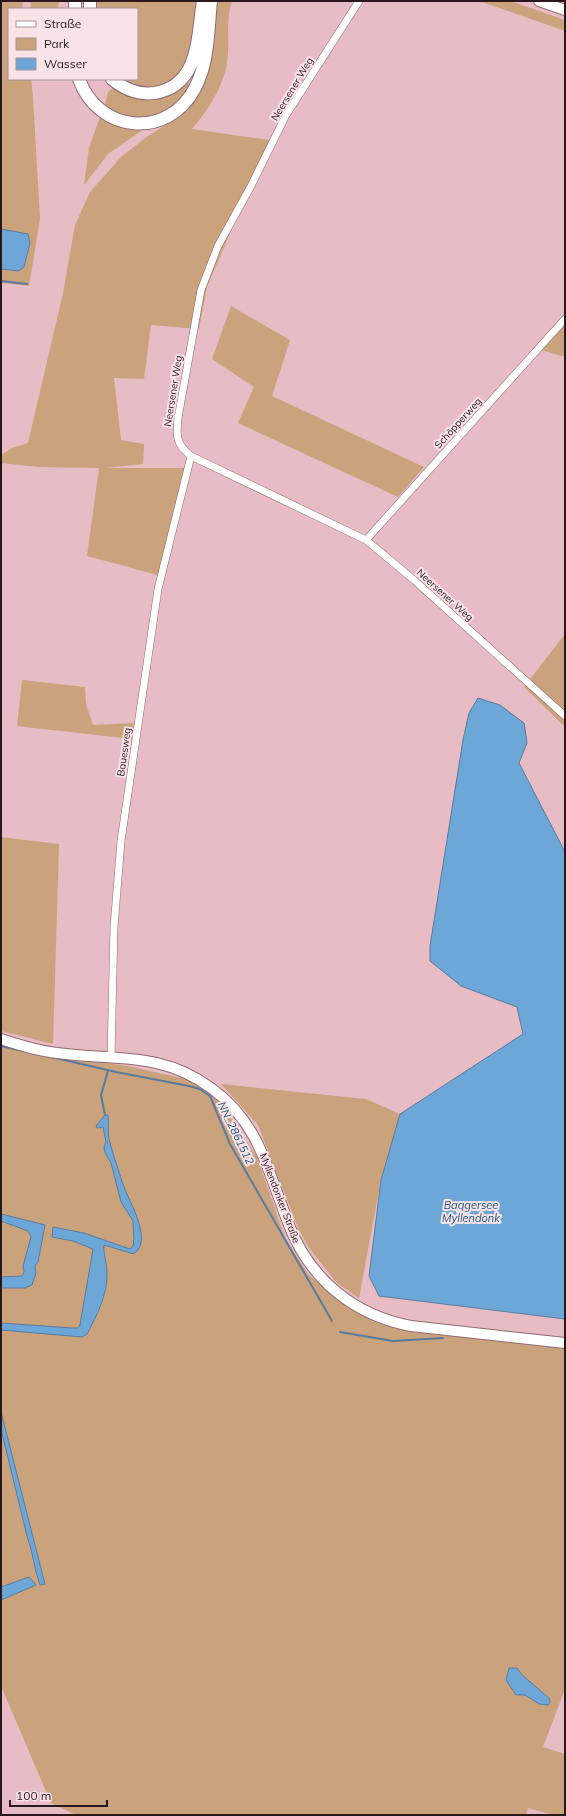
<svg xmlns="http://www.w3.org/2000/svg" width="566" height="1816" viewBox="0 0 566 1816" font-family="Mulish,sans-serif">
<rect width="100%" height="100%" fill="#e7bcc4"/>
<!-- green -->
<path fill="#caa27c" d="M1 1H22L23 9H9V79H31L33 97 40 219 29 286 1 283Z
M30 1H59L58 9H31Z
M96 1H196L197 7 190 55 179 75 160 87 135 88 118 79H137V9H96Z
M216 1H232C226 21 229 32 228 53 227 81 210 108 192 129L276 141 238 215 207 287 199 329 151 325 144 379 114 378 121 440 144 444 143 464 105 468H185L158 575 87 556 99 468 39 467 1 463V455L12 448 28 443 63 293 75 225 90 192 122 156 148 136 177 118 195 99 208 73Z
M479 1H510L565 20V31Z
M187 83 191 85C185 94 180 102 171 108 151 120 121 122 105 104L108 92 113 88 175 89Z
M100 117 119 127 141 131 108 154 84 185 89 148Z
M231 306 290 340 272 396 424 467 398 497 238 423 254 387 212 359Z
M565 324V357L542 350Z
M565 634V727L524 687Z
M22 680 85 687 86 704 93 725 134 723 132 739 17 726Z
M1 837 59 844 53 1044 1 1031Z
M1 1047 59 1057 128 1066 190 1080 220 1102 257 1157 285 1238 308 1274 339 1301 374 1322 412 1332 565 1347V1689L543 1747 565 1754V1815H554L528 1808 526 1815H76L51 1803 1 1686Z
M221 1084 366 1099 400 1114 381 1180 359 1298 337 1283 309 1248 298 1228 258 1125Z"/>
<!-- water -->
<path fill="#6da7d7" stroke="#587c9f" d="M1 229 28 234 30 243 24 267 18 271 1 269Z
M478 698 500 705 524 723 527 743 519 763 565 852V1319L379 1296 369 1276 381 1180 400 1114 523 1034 517 1007 461 986 430 961V946L463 740 469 713Z
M105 1115H108C109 1124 107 1134 110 1143 114 1157 119 1173 124 1187 130 1203 153 1240 134 1254L104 1245C103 1253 107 1264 107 1272 108 1294 97 1315 87 1334L82 1337 1 1330V1323L72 1328H78L80 1325 93 1249 73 1241 52 1237 53 1227 84 1233 124 1247 130 1249 133 1246 134 1239 133 1221 121 1202 111 1163 105 1153 104 1147 106 1142 103 1127 97 1128 96 1126Z
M1 1214 45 1225 38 1262 35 1266 36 1273 32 1285 25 1288H1V1277L22 1276 24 1272 23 1266 31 1237 28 1231 1 1221Z
M1 1412 45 1584 40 1585C34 1569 33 1552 27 1536L1 1429Z
M29 1577 36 1585 1 1600V1587Z
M509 1668H517L523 1676 549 1698 550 1702 548 1705 539 1704 525 1695H516L506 1680Z"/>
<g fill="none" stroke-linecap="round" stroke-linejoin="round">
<!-- stream -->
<path stroke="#587c9f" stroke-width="2" d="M1 281 27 284
M1 1046 23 1051
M47 1056 116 1072 189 1086 200 1089 210 1096 230 1144 332 1321
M105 1115 101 1095 108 1071
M340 1332 393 1341 443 1338"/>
<defs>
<path id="street" d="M359 1 286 115 251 186 218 246 201 290 178 418C176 436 176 444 191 456L366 540 414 580 565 716
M366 540 565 319
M111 1056 114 927 121 841 158 589 191 456"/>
<path id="secondary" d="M539 1 565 10
M1 1039C19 1045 38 1051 57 1053 114 1061 161 1051 211 1088 260 1123 268 1172 289 1225 310 1279 353 1315 411 1326L565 1343"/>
<path id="highway" d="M75 9V1
M90 9V1
M79 79C98 133 168 140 195 88 209 62 208 29 211 1
M112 79C124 89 138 95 154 93 200 86 197 37 203 1"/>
</defs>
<!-- street casing -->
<use href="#street" stroke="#916a72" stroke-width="8"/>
<!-- secondary casing -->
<use href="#secondary" stroke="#916a72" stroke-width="12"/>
<!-- highway casing -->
<use href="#highway" stroke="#916a72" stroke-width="14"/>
<!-- street -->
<use href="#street" stroke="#fff" stroke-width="7"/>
<!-- secondary -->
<use href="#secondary" stroke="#fff" stroke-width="10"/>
<!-- highway -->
<use href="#highway" stroke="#fff" stroke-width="12"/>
</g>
<g text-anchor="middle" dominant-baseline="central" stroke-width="4" stroke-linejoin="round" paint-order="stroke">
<!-- street labels -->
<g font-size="10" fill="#28181c" stroke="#fae3e7">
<text transform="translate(292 89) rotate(-59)">Neersener Weg</text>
<text transform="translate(173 391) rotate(-81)">Neersener Weg</text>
<text transform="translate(458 423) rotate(-48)">Schöpperweg</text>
<text transform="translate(445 595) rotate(42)">Neersener Weg</text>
<text transform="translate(124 752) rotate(-82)">Bauesweg</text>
<text transform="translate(280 1198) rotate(69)">Myllendonker Straße</text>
</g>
<!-- water labels -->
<g font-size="11" font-style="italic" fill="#145684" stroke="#fae3e7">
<text transform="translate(236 1133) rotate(64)">NN_2861512</text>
<text x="471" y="1205">Baggersee<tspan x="471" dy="13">Myllendonk</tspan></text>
</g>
</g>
<!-- border -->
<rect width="566" height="1816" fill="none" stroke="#28181c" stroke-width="4"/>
<!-- legend -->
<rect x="8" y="8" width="130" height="72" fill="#fae3e7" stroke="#a69296"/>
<rect x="16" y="21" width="20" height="6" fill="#ffffff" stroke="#a69296"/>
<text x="44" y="28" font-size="12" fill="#28181c">Straße</text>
<rect x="16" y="38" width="20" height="12" fill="#caa27c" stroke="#a69296"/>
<text x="44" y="48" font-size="12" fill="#28181c">Park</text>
<rect x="16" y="58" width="20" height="12" fill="#6da7d7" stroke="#a69296"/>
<text x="44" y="68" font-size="12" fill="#28181c">Wasser</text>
<!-- scale -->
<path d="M10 1800v6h97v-6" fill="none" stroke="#28181c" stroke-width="2"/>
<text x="16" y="1800" font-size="12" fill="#28181c" stroke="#fae3e7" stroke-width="3" paint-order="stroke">100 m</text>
</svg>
